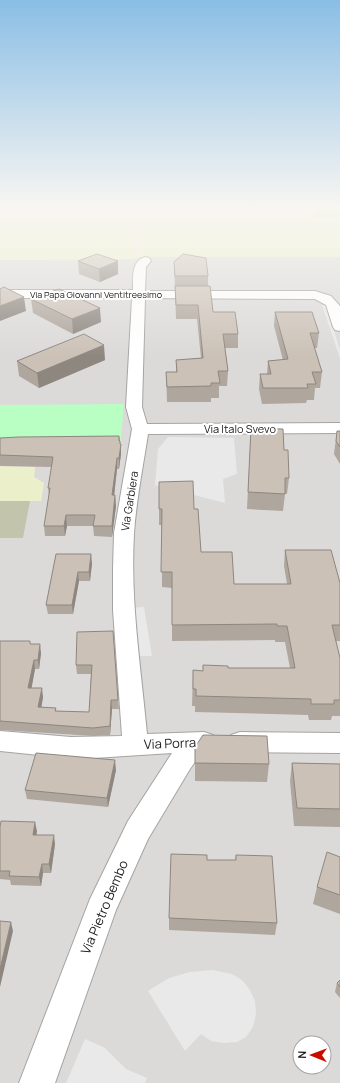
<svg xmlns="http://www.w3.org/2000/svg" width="340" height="1083" viewBox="0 0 340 1083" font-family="Manrope,sans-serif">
<rect width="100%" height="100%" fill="#efebe1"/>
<!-- residential -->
<path fill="#dbdad9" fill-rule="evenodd" d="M140 257H340V1083H0V501H41L34 477 35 467 0 466V260L135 259ZM300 1043H324V1067H300Z"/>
<!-- construction -->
<path fill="#c3c4ac" d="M0 501H30L23 538H0Z"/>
<!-- farmland -->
<path fill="#ebf0ca" d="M0 205H138L135 259 0 260Z
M139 205H312L316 218H340V257H140Z
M0 466 35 467 34 477 44 483 41 501H0Z"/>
<!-- grass -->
<path fill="#c3eea2" d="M312 205H340V218H316Z"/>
<!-- park -->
<path fill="#b9fec3" d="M124 404 120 447 0 448V405Z"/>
<!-- parking -->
<path fill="#e9e9e9" d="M322 305H326L340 350V358Z
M168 437 234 438 237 474 223 479 225 503 155 485 158 449Z
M144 607 152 656H137L131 608Z
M212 970 232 974 242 980 250 990 255 1001 256 1014 253 1027 246 1037 237 1042 223 1043 211 1041 201 1034 185 1051 148 991 169 978 190 972Z
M85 1039 105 1048 126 1069 147 1078 145 1083H66Z"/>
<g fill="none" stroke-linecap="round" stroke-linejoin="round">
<defs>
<path id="minor" d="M145 257 149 258 151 261 146 267 145 291H315L331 296 340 306V331L335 330 333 327 326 305 315 299 145 298 142 407 147 424 340 423V433L148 434C143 467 136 501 134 534 130 600 141 668 147 734L204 732 213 735 217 742 213 749 202 752 190 769 148 839 116 910 55 1083H19L90 899 128 821 172 753 94 758 59 757 0 751V731L71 737 122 736 113 610V569L114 533 132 429 126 407 132 298H0V290H133C133 279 131 261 145 257Z
M240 732 340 733V753L240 752 231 749 227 742 231 735Z"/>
</defs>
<!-- minor casing -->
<use href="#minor" stroke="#a4a4a4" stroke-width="2"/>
<!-- minor -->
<use href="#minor" fill="#fff" fill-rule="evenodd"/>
</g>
<!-- wall -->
<path fill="#afa69d" d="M78 261H118V274L100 282 79 274Z
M174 262 208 276V286L213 312 238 334V348H225L228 371 227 386H219V398H211V402H167L166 372H176V360L201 358 197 319H176Z
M31 299 101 322 73 334 33 313Z
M275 312 319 333 317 348H314L322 372 320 388H315L314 400H307L306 403 262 404 259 389 260 374H267L268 361 283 360 274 326Z
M105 360 39 388 19 376 17 361Z
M251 428 284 450 289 478 287 494H285L283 511 247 509Z
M337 431H340V464L334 454Z
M119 436 120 441V444H121V454L119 469H117L114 495H115L116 506 112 537 94 536 93 526H67L65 536H45L44 526 49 496 48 488 52 467 0 466V438Z
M159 482 194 509 201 552 234 584H287L284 566 285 550 340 583V641H336L340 658V716H332L331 720H309L308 715 195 712V706H192L193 670 203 671 228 668H290L285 642H275V640L172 641V588L162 587V525H159Z
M56 554 92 563 90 581H79L73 614H48L46 605Z
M113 631 119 709H112L110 735 94 736 0 730V641L30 644 41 653 39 669H35L31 688 43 697 41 707 56 708V711L89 712 91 674H77L76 665Z
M195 747 269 764 267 782 195 781Z
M292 763 340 764V827L294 826 290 781Z
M116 770 108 807 27 799 25 790Z
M0 827 37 831 36 835 55 844 51 873H43L41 886 11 885 10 880 0 879Z
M236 855 277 923 275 935 169 930V918L207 860H235Z
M340 857V914L313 904 317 887Z
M340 980V998L335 992 337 983Z"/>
<!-- shaded-wall -->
<path fill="#8e8780" d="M118 261V274L100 282 99 269Z
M24 297 26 311 0 321V306Z
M100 308 101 322 73 334 72 319Z
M104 345 105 360 39 388 37 373Z
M119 436 120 448 121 444V454L119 469Z
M117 458V469L113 506 112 495Z
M115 495 116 506 112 537V526Z
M66 515 67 526 65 536 64 526Z
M91 554 92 563 90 581 89 572Z
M78 572 79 581 73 614 72 605Z
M40 644 41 653 39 669 38 660Z
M34 660 35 669 30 697 28 688Z
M42 688 43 697 40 716 38 707Z
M111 700 112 709 110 735V726Z
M115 760 116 770 108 807 107 798Z
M35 822 37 831 35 844 33 835Z
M54 835 55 844 51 873 49 864Z
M42 864 43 873 41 886 39 877Z
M11 922 13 931 0 987V969Z"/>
<!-- building -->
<path fill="#cbc1b7" stroke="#8e8780" d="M97 254 118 261 99 269 78 261Z
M183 254 206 258 208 276H175L174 262Z
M175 286H210L213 312H235L238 334H223L228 371H218L220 383H211V386L167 387 166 372H177L176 360 203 358 198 305H176Z
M4 287 24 297 0 306V289Z
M59 289 100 308 72 319 31 299Z
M275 312H312L319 333H310L322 372H312L316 384H307L308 388H263L260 374H271L268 361 288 359Z
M84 334 104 345 37 373 17 361Z
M251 428 283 429 284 450H288L289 478H285V494L248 492Z
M337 431H340V447L336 441Z
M119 436V441H120V444H121L119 458H117L112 495H115L112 526H93L95 515H66L64 526H44L50 488H48L53 457 0 455V438L18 437Z
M193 481 194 509H198L201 552H232L234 584H291L285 550H331L340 583V625H332L340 658V700H334V704H311V699L196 696V689H193V670L203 671V665L228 666V668H295L287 626H277V624L172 625V572H161L162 509H159V482Z
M56 554H91L89 572H78L72 605H46Z
M113 631 118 700H111L110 726 93 728 0 721V641H30V644H40L38 660H34L28 688H42L38 707 56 708 55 711 89 712 92 665H76L77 632Z
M203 735 267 736 269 764 195 763V747Z
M36 753 115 760 107 798 25 790Z
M292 763 340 764V809L297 808Z
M1 821 35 822 33 835H54L49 864H42L39 877 9 876 10 871H0V827Z
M327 852 340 857V895L317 887Z
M171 854 207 855V860H236V855L272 856 277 923 169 918Z
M0 921 11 922 0 969Z
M340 980V987L337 983Z"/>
<!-- sky -->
<linearGradient id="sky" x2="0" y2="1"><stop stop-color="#8abee5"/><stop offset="0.58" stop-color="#f8f6f2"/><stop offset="1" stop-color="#f8f6f2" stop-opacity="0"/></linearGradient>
<rect width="340" height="356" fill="url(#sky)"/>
<g text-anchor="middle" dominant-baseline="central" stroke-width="4" stroke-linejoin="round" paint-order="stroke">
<!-- far-street labels -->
<g font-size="9" fill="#1d1d1d" stroke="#fff">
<text x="96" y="294">Via Papa Giovanni Ventitreesimo</text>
</g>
<!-- street labels -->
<g font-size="11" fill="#1d1d1d" stroke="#fff">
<text x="240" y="428">Via Italo Svevo</text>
<text transform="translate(129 501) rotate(-81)">Via Garbiera</text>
</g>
<!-- near-street labels -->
<g font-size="13" fill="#1d1d1d" stroke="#fff">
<text transform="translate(170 743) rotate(-2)">Via Porra</text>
<text transform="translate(104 907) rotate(-67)">Via Pietro Bembo</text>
</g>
</g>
<!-- north arrow -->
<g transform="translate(312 1055) rotate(271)"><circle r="19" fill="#ffffff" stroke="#a5a5a5"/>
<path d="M0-3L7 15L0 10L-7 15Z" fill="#c90b00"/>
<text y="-6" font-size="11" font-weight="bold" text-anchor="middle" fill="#1d1d1d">N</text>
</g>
</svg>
